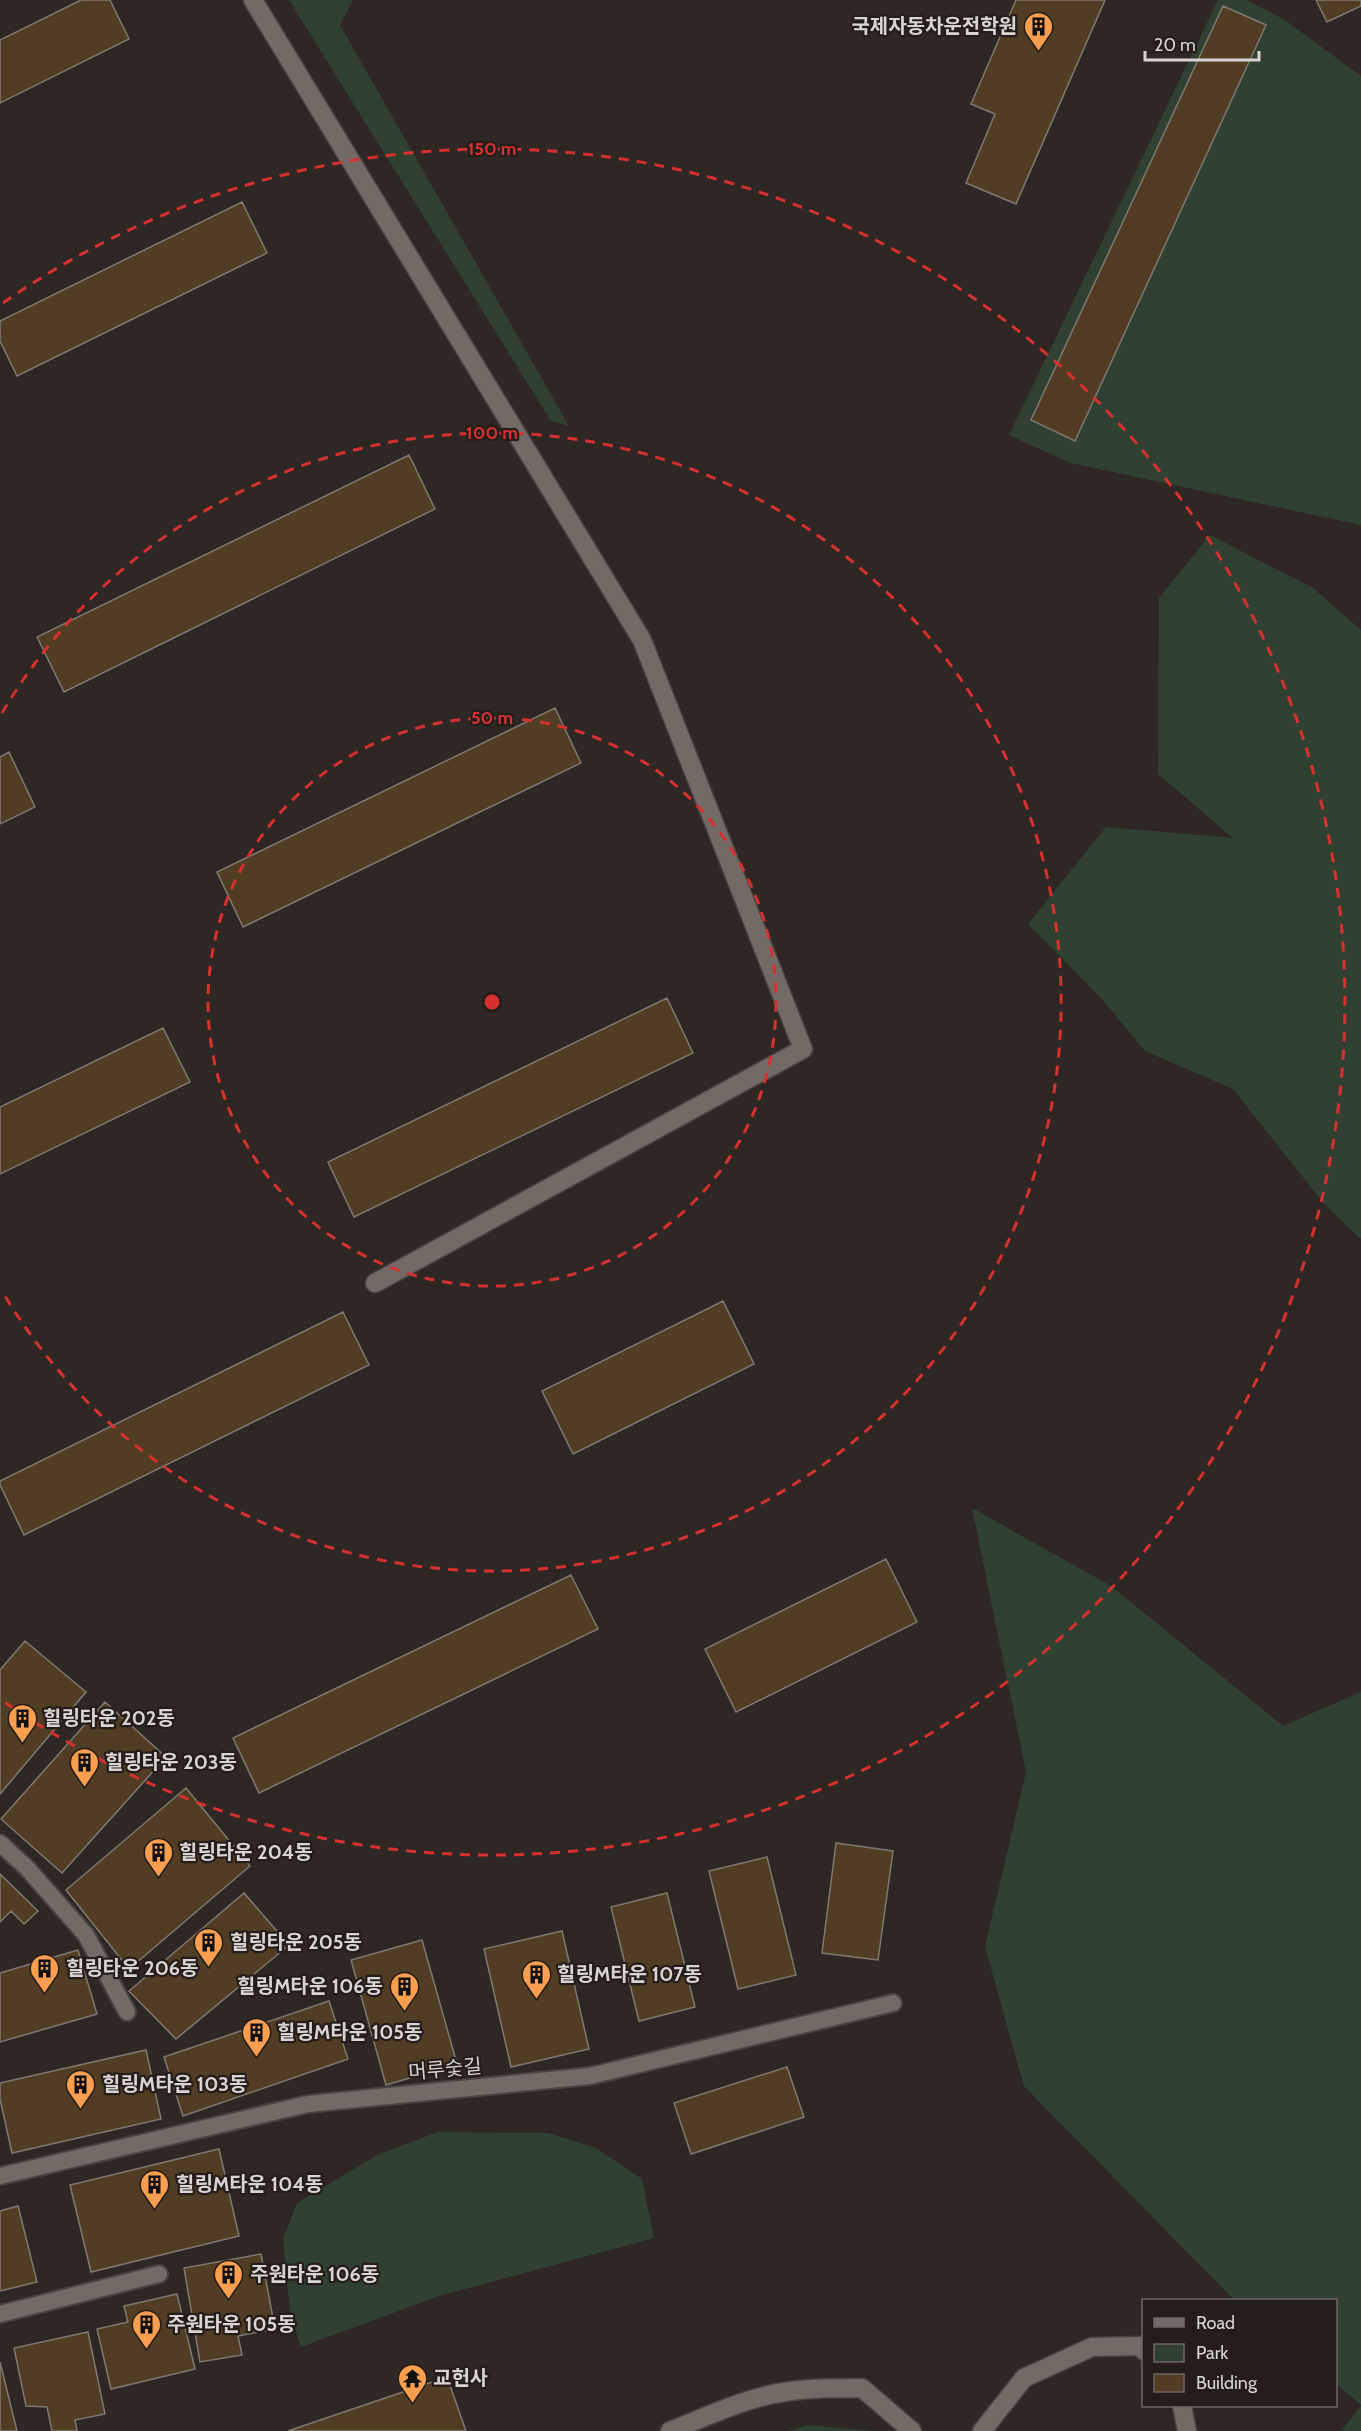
<svg xmlns="http://www.w3.org/2000/svg" width="1361" height="2431" viewBox="0 0 1361 2431" font-family="Cabin,'Noto Sans KR',sans-serif">
<rect width="100%" height="100%" fill="#2f2724"/>
<!-- green -->
<path fill="#304132" d="M289 0H353L340 25 569 426 551 421Z
M1218 0H1246L1285 20 1361 76V525L1071 463 1009 435Z
M1210 535 1313 588 1361 630V1239L1325 1205 1233 1089 1145 1051 1101 998 1028 924 1106 827 1233 838 1158 774 1159 598Z
M972 1508 1111 1586 1283 1726 1361 1692V2405L1336 2384V2300H1234L1024 2086 985 1947 1026 1772Z
M438 2132 548 2133 596 2148 642 2179 654 2238 439 2296 301 2347 290 2312 283 2239 297 2203 379 2154Z
M1361 2406V2431H1341Z
M808 2425 872 2431H789Z"/>
<!-- building -->
<path fill="#503d23" stroke="#7f7972" stroke-width="1.5" d="M81 0H110L129 39 0 103V40Z
M1016 0H1105L1016 204 966 183 995 114 971 104Z
M1316 0H1361V6L1327 22Z
M1223 6 1266 25 1075 441 1031 420Z
M242 202 267 253 17 376 0 341V321Z
M409 455 435 509 64 692 37 637Z
M555 708 581 763 243 927 217 872Z
M9 752 35 807 0 824V757Z
M667 998 693 1053 354 1217 328 1162Z
M163 1028 190 1082 0 1174V1107Z
M723 1301 754 1364 573 1454 542 1391Z
M343 1312 369 1365 24 1535 0 1485V1481Z
M886 1559 917 1622 736 1712 705 1649Z
M571 1575 598 1629 259 1793 233 1738Z
M25 1641 86 1692 0 1794V1670Z
M105 1702 166 1757 62 1873 1 1819Z
M186 1788 250 1866 129 1969 66 1890Z
M836 1843 893 1851 878 1960 822 1953Z
M767 1857 796 1975 738 1989 709 1871Z
M0 1874 38 1911 24 1924 11 1911 0 1922Z
M244 1893 289 1945 176 2039 129 1991Z
M667 1893 695 2007 639 2021 611 1907Z
M562 1931 589 2049 511 2067 484 1949Z
M422 1940 457 2064 386 2085 351 1960Z
M78 1950 97 2014 0 2042V1973Z
M329 2001 348 2059 183 2116 164 2057Z
M146 2050 161 2119 12 2153 0 2099V2083Z
M787 2067 804 2117 691 2154 674 2103Z
M219 2149 239 2236 91 2272 70 2185Z
M18 2206 37 2282 0 2291V2211Z
M261 2254 275 2329 238 2336 242 2355 200 2362 184 2268Z
M177 2294 195 2369 111 2389 97 2329 128 2322 124 2306Z
M88 2332 105 2414 75 2420 77 2431H52L47 2407 26 2406 14 2348Z
M0 2362 17 2431H0Z
M447 2377 466 2431H288Z"/>
<g fill="none" stroke-linecap="round" stroke-linejoin="round">
<defs>
<path id="lane" d="M0 1843 27 1868 86 1935 127 2012
M0 2176 308 2104 590 2076 893 2003
M0 2314 159 2274"/>
<path id="street" d="M253 0 642 640 803 1049 375 1283
M1182 2406 1187 2431
M670 2431C706 2417 745 2398 784 2392 810 2388 835 2388 862 2388L912 2431
M982 2431 1024 2378 1092 2347 1140 2346 1144 2351"/>
</defs>
<!-- lane casing -->
<use href="#lane" stroke="#494340" stroke-width="20"/>
<!-- street casing -->
<use href="#street" stroke="#494340" stroke-width="21"/>
<!-- lane -->
<use href="#lane" stroke="#736a66" stroke-width="16"/>
<!-- street -->
<use href="#street" stroke="#736a66" stroke-width="18"/>
</g>
<!-- distance rings -->
<g fill="none" stroke="#d63130" stroke-width="3" stroke-dasharray="10 8">
<circle cx="492" cy="1002" r="284"/>
<path d="M2 713A569 569 0 1 1 2 1291"/>
<path d="M3 303A853 853 0 1 1 3 1701"/>
</g>
<!-- icons -->
<defs>
<symbol id="building-pin" viewBox="-11 -11 22 30"><path d="M0 17L-7.5 6A9.5 9.5 0 1 1 7.5 6Z" fill="#fb9e50" stroke="#251d1a"/><path d="M-4-6H4V6H1V3H-1V6H-4ZM-2.5-4.3h1.7v1.8h-1.7ZM.8-4.3h1.7v1.8H.8ZM-2.5-1h1.7V.8h-1.7ZM.8-1h1.7V.8H.8Z" fill="#111"/></symbol>
<symbol id="temple-pin" viewBox="-11 -11 22 30"><path d="M0 17L-7.5 6A9.5 9.5 0 1 1 7.5 6Z" fill="#fb9e50" stroke="#251d1a"/><path d="M0-6L5-2H3V0L6.5 2.5H4V6H1.5V3h-3V6H-4V2.5H-6.5L-3 0V-2H-5Z" fill="#111"/></symbol>
</defs>
<g fill-rule="evenodd">
<use href="#building-pin" x="1022" y="10" width="33" height="45"/>
<use href="#building-pin" x="6" y="1702" width="33" height="45"/>
<use href="#building-pin" x="68" y="1746" width="33" height="45"/>
<use href="#building-pin" x="142" y="1836" width="33" height="45"/>
<use href="#building-pin" x="192" y="1926" width="33" height="45"/>
<use href="#building-pin" x="28" y="1952" width="33" height="45"/>
<use href="#building-pin" x="520" y="1958" width="33" height="45"/>
<use href="#building-pin" x="388" y="1970" width="33" height="45"/>
<use href="#building-pin" x="240" y="2016" width="33" height="45"/>
<use href="#building-pin" x="64" y="2068" width="33" height="45"/>
<use href="#building-pin" x="138" y="2168" width="33" height="45"/>
<use href="#building-pin" x="212" y="2258" width="33" height="45"/>
<use href="#building-pin" x="130" y="2308" width="33" height="45"/>
<use href="#temple-pin" x="396" y="2362" width="33" height="45"/>
</g>
<g text-anchor="middle" dominant-baseline="central" stroke-width="4.5" stroke-linejoin="round" paint-order="stroke">
<!-- poi labels -->
<g font-size="20" font-weight="bold" fill="#d9d4d2" stroke="#251d1a" text-anchor="start">
<text x="1017" y="26" text-anchor="end">국제자동차운전학원</text>
<text x="43" y="1718">힐링타운 202동</text>
<text x="105" y="1762">힐링타운 203동</text>
<text x="179" y="1852">힐링타운 204동</text>
<text x="230" y="1942">힐링타운 205동</text>
<text x="66" y="1968">힐링타운 206동</text>
<text x="557" y="1974">힐링M타운 107동</text>
<text x="383" y="1986" text-anchor="end">힐링M타운 106동</text>
<text x="277" y="2032">힐링M타운 105동</text>
<text x="102" y="2084">힐링M타운 103동</text>
<text x="176" y="2184">힐링M타운 104동</text>
<text x="250" y="2274">주원타운 106동</text>
<text x="167" y="2324">주원타운 105동</text>
<text x="433" y="2378">교헌사</text>
</g>
<!-- street labels -->
<g font-size="20" fill="#d9d4d2" stroke="#251d1a">
<text transform="translate(445 2069) rotate(-5)">머루숯길</text>
</g>
</g>
<circle cx="492" cy="1002" r="9" fill="#d63130" stroke="#251d1a" stroke-width="3"/>
<g font-size="18" text-anchor="middle" font-weight="bold" fill="#d63130" stroke="#251d1a" stroke-width="4.5" stroke-linejoin="round" paint-order="stroke">
<text x="492" y="155">150 m</text>
<text x="492" y="439">100 m</text>
<text x="492" y="724">50 m</text>
</g>
<!-- legend -->
<rect x="1142" y="2299" width="195" height="108" fill="#251d1a" stroke="#6d6664" stroke-width="1.5"/>
<rect x="1154" y="2318" width="30" height="9" fill="#736a66" stroke="#6d6664" stroke-width="1.5"/>
<text x="1196" y="2329" font-size="18" fill="#d9d4d2">Road</text>
<rect x="1154" y="2344" width="30" height="18" fill="#304132" stroke="#6d6664" stroke-width="1.5"/>
<text x="1196" y="2359" font-size="18" fill="#d9d4d2">Park</text>
<rect x="1154" y="2374" width="30" height="18" fill="#503d23" stroke="#6d6664" stroke-width="1.5"/>
<text x="1196" y="2389" font-size="18" fill="#d9d4d2">Building</text>
<!-- scale -->
<path d="M1145 51v9h114v-9" fill="none" stroke="#d9d4d2" stroke-width="3"/>
<text x="1154" y="51" font-size="18" fill="#d9d4d2" stroke="#251d1a" stroke-width="4.5" paint-order="stroke">20 m</text>
</svg>
